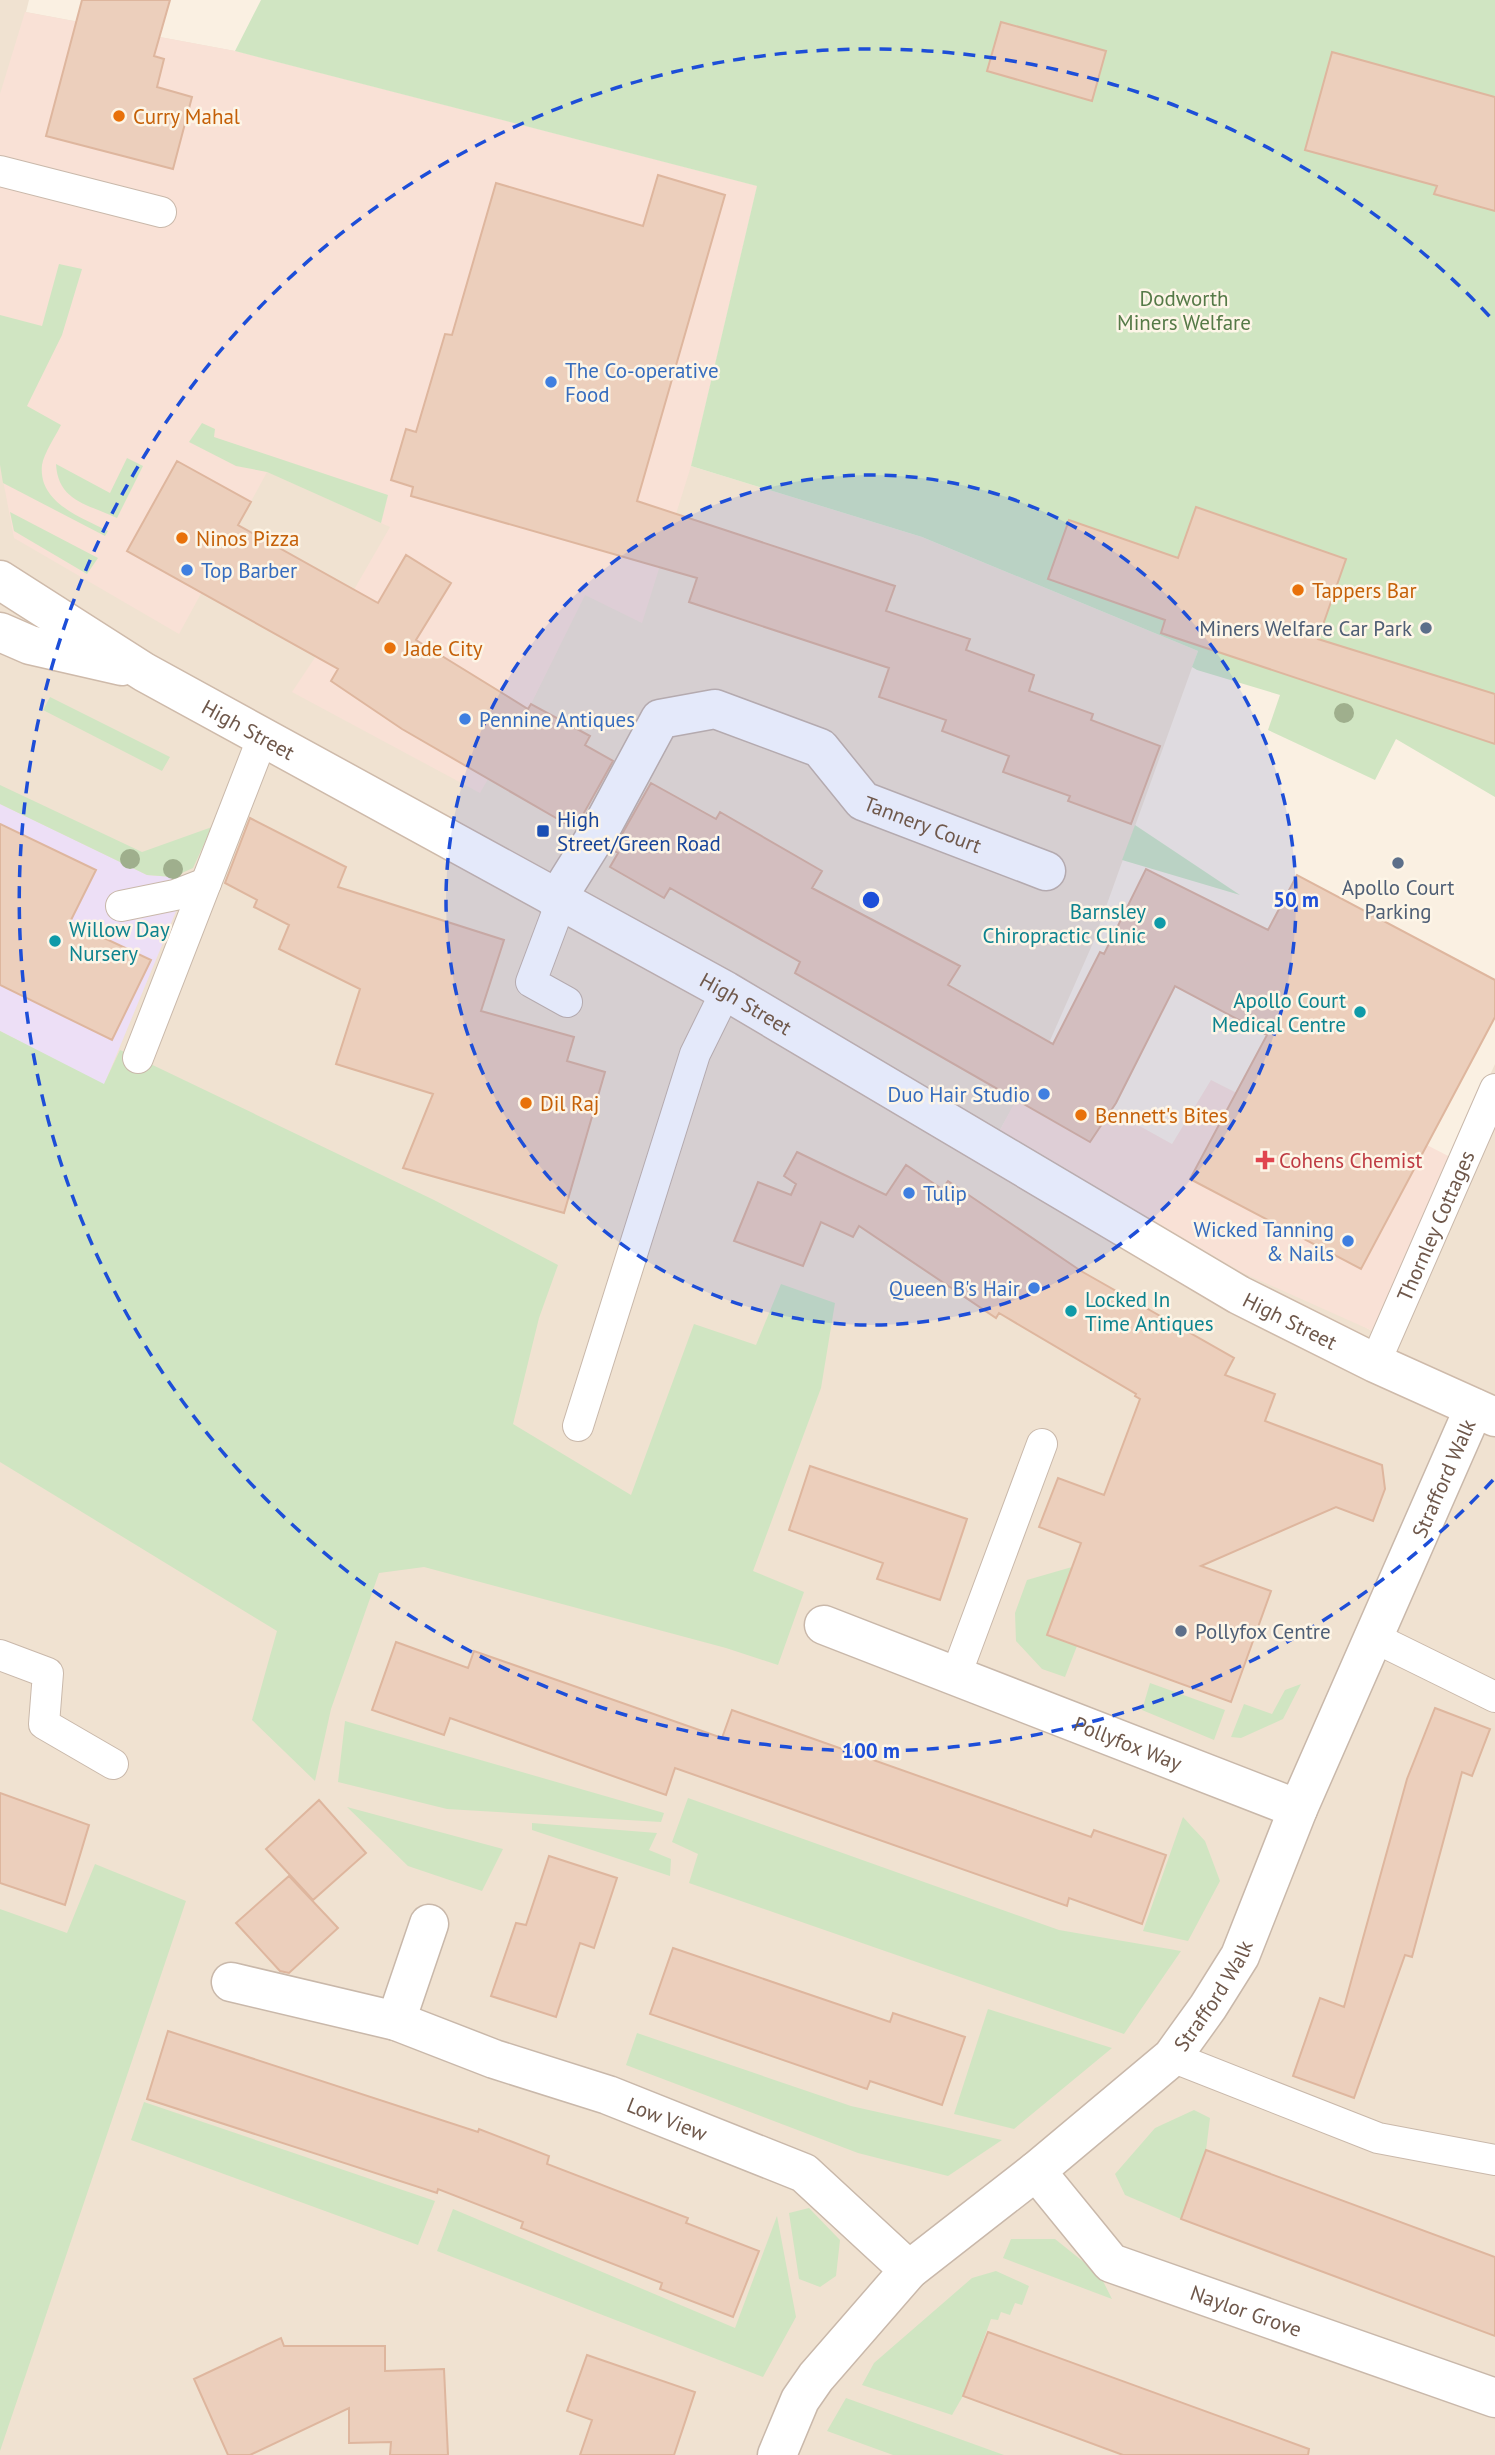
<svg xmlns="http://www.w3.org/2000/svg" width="1495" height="2455" viewBox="0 0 1495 2455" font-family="'PT Sans',sans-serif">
<rect width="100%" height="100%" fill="#faf0e2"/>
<!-- residential -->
<path fill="#f0e2d1" d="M0 0H29L26 12 235 51 757 186 691 466 922 537 1198 651 1093 943 1049 1043 1000 1130 1374 1332 1495 1064V2455H0Z"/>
<!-- commercial -->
<path fill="#f9e1d6" d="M25 12 235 51 757 186 691 466 642 623 585 595 531 704 480 793 292 692 316 656 390 527 267 472 179 634 14 538 0 464V94Z
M1211 1080 1346 1148 1365 1113 1452 1158 1375 1332 1243 1273 1000 1130 1016 1100 1109 1109 1172 1144Z"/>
<!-- education -->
<path fill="#eddff6" d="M0 804 147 875 173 877 177 909 104 1085 0 1031Z"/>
<!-- green -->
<path fill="#d0e5c2" d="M261 0H1495V797L1396 739 1375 780 1268 730 1280 695 1197 670 1192 667 1198 651 922 537 691 466 757 186 235 51Z
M59 264 82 269 62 335 27 406 61 425C55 437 44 453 42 465 38 503 81 517 108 531L105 536 3 483 0 465V315L42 326Z
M202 423 215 429 214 437 388 495 381 523 267 472 236 466 189 442Z
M127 458 143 466 117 518C87 504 58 501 56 464L110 493Z
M10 512 98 558 87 574 14 531Z
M50 697 170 757 162 771 43 710Z
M0 785 142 852 212 827 193 868 173 877 147 875 0 804Z
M1135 825 1240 895 1122 860Z
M0 1031 104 1084 120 1050 138 1058 434 1200 558 1265 539 1318 513 1424 631 1495 694 1324 756 1345 781 1284 835 1303 821 1388 753 1571 804 1592 778 1665 726 1648 424 1567 379 1573 331 1709 315 1781 252 1720 277 1631 0 1462Z
M1072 1567 1047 1634 1077 1646 1065 1677 1042 1669 1016 1641 1015 1613 1027 1580Z
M1150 1683 1225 1710 1214 1740 1142 1710Z
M1301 1684 1283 1719 1241 1738 1231 1737 1244 1704 1272 1714 1285 1690Z
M345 1721 664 1813 661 1822 447 1809 338 1782Z
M688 1798 1059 1930 1181 1951 1124 2034 689 1883 698 1854 672 1842Z
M347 1807 503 1849 482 1891 408 1866Z
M1183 1817 1205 1841 1220 1881 1188 1941 1143 1931Z
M532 1823 657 1833 649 1850 671 1859 670 1876 532 1830Z
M95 1864 186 1901 0 2451V1909L67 1933Z
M988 2009 1112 2048 1014 2129 954 2114Z
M637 2033 851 2106 1002 2140 948 2176 858 2153 626 2065Z
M144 2102 435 2201 418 2245 131 2140Z
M1194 2110 1210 2118 1206 2150 1181 2219 1125 2195 1115 2174 1155 2128Z
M809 2208 840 2240 836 2276 820 2287 799 2279 789 2213Z
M453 2209 735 2328 777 2216 796 2317 763 2377 437 2251Z
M1011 2239H1055L1100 2275 1112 2299 1003 2258Z
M996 2271 1029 2286 1022 2305 1015 2303 1010 2315 1001 2312 998 2320 991 2319 963 2396 952 2415 862 2385 874 2363 972 2278Z
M846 2398 1004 2455H893L827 2431Z"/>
<!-- building -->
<path fill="#eccfbc" stroke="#deb69e" stroke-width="2" d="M82 0H170L154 56 164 59 157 87 192 97 173 169 46 136Z
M1001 22 1106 51 1092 101 987 71Z
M1332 52 1495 97V211L1434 194 1437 186 1305 150Z
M658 175 725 195 637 501 895 586 886 611 970 639 966 650 1034 675 1029 691 1093 714 1091 720 1160 746 1131 824 1068 801 1070 796 1003 772 1009 756 942 731 946 720 879 697 889 668 689 602 697 578 411 496 413 487 391 480 406 429 416 432 445 334 452 335 496 183 643 226Z
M177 461 251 502 238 525 378 603 406 555 451 583 416 640 528 709 531 704 590 736 585 745 613 761 575 829 402 729 331 681 338 669 127 551Z
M1196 507 1346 559 1318 639 1495 694V744L1161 633 1165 620 1048 579 1069 520 1178 558Z
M651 783 716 819 720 812 822 871 812 888 960 966 948 985 1053 1044 1100 952 1104 954 1146 869 1268 930 1297 875 1495 980V1017L1361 1269 1190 1179 1267 1035 1175 986 1116 1103 1090 1142 795 973 800 962 670 888 664 898 610 867 618 853 613 850Z
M250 818 346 867 338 887 504 940 481 1011 574 1037 567 1061 605 1072 564 1213 403 1168 433 1094 336 1064 360 989 279 949 289 925 254 907 257 900 225 883Z
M0 824 96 870 70 922 151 960 112 1040 0 985Z
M797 1152 886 1195 906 1165 942 1189 948 1181 1081 1271 1234 1358 1225 1375 1275 1394 1265 1421 1382 1465 1385 1489 1373 1521 1336 1507 1201 1566 1271 1591 1231 1702 1047 1635 1081 1543 1039 1527 1058 1478 1104 1495 1140 1399 1135 1396 1136 1394 999 1313 996 1318 859 1226 853 1237 821 1222 803 1266 734 1241 758 1182 791 1195 796 1184 784 1176Z
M810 1466 967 1519 940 1600 877 1579 883 1563 789 1530Z
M396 1642 468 1668 474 1651 722 1738 732 1710 1091 1837 1094 1830 1166 1855 1142 1924 1069 1898 1067 1906 675 1768 666 1795 450 1718 444 1735 372 1710Z
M1435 1708 1490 1729 1472 1776 1462 1772 1412 1957 1405 1955 1354 2098 1293 2076 1320 1998 1344 2007 1407 1779Z
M0 1793 89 1825 65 1905 0 1883Z
M319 1800 366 1853 313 1900 266 1849Z
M549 1856 617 1878 594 1948 580 1943 556 2017 491 1996 516 1923 526 1925Z
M289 1876 338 1928 289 1973 280 1971 236 1923Z
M673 1948 890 2022 893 2013 965 2037 942 2105 870 2081 867 2089 650 2014Z
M168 2031 478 2132 479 2129 549 2156 547 2164 688 2218 686 2223 759 2251 733 2317 660 2289 662 2283 521 2228 523 2222 438 2189 437 2193 147 2099Z
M1206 2150 1495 2257V2336L1181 2219Z
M988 2332 1309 2449 1308 2455H1123L963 2396Z
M281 2338 284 2346H385V2371L444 2369 448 2455H390L391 2442 349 2443V2408L250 2455H228L194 2379Z
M587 2355 695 2392 674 2455H580L592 2420 567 2411Z"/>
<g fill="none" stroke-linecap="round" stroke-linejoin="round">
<defs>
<g id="service">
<path d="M0 171 161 212"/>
<path d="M561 902 531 982 567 1002"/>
<path d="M121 906 175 895 206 883"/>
<path d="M138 1058 262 739"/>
<path id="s1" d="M1375 1363 1495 1089"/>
<path d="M578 1426 695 1054 726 991"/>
<path d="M1373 1637 1495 1697"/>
<path d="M0 1655 48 1673 44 1724 113 1764"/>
<path d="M956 1675 1042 1444"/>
<path d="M1172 2057 1378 2138 1495 2160"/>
</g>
<g id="minor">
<path id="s2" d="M556 900 604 823 660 719 715 709 820 748 863 801 1046 871"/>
<path id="s3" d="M824 1625 1298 1809"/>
<path id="s4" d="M231 1982 396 2021 494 2059 608 2095 804 2173 909 2270"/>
<path d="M396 2021 429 1924"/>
<path id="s5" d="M1036 2171 1111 2263 1495 2398"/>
<path id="s6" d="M777 2455 800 2400 816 2377 909 2270 1036 2171 1172 2057 1208 2007 1240 1956 1298 1809 1474 1408"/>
</g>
<g id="secondary">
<path id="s7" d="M0 580 144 672 726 991 1239 1295 1375 1363 1495 1417"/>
<path d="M0 632 30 645 122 666"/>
</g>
</defs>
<!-- service casing -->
<use href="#service" stroke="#c9b8aa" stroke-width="32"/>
<!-- minor casing -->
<use href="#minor" stroke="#c9b8aa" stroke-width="41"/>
<!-- secondary casing -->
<use href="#secondary" stroke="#cebaaa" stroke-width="41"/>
<!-- service -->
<use href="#service" stroke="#fff" stroke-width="30"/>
<!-- minor -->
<use href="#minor" stroke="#fff" stroke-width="38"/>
<!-- secondary -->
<use href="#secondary" stroke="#fff" stroke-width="38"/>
</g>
<!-- trees -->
<g fill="#9faf8d">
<circle cx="1344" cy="713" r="10"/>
<circle cx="130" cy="859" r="10"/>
<circle cx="173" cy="869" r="10"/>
</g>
<!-- distance rings -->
<circle cx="871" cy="900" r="425" fill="#1d4ed8" fill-opacity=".12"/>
<g fill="none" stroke="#1d4ed8" stroke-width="3.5" stroke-dasharray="12 9">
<circle cx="871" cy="900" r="425"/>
<path d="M1493 1480A851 851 0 1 1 1493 320"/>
</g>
<!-- markers -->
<g fill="#e8710a" stroke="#fdf5e7" stroke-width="2.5">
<circle cx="119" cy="116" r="7"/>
<circle cx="182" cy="538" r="7"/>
<circle cx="1298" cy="590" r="7"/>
<circle cx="390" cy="648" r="7"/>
<circle cx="526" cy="1103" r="7"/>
<circle cx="1081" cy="1115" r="7"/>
</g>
<g fill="#3f7fe0" stroke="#fdf5e7" stroke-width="2.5">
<circle cx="551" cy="382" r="7"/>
<circle cx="187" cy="570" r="7"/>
<circle cx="465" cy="719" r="7"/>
<circle cx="1044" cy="1094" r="7"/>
<circle cx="909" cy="1193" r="7"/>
<circle cx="1348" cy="1241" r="7"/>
<circle cx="1034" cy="1288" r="7"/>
</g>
<g fill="#5c6f8a" stroke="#fdf5e7" stroke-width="2.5">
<circle cx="1426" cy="628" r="7"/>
<circle cx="1398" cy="863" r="7"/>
<circle cx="1181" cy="1631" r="7"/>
</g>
<rect fill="#1a4fb4" stroke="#fdf5e7" stroke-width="2.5" x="536" y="824" width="14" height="14" rx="3.5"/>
<g fill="#0f9aa8" stroke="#fdf5e7" stroke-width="2.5">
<circle cx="1160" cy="923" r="7"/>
<circle cx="55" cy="941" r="7"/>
<circle cx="1360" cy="1012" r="7"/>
<circle cx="1071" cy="1311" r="7"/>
</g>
<path fill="#e0444e" stroke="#fdf5e7" stroke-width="2.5" d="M1261.5 1149.5h7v7h7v7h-7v7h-7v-7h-7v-7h7z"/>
<g text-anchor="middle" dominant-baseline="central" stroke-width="5" stroke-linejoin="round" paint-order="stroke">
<!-- food labels -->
<g font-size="21" fill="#c56008" stroke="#fdf5e7" text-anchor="start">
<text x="133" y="116">Curry Mahal</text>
<text x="196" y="538">Ninos Pizza</text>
<text x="1312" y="590">Tappers Bar</text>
<text x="404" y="648">Jade City</text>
<text x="540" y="1103">Dil Raj</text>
<text x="1095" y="1115">Bennett's Bites</text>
</g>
<!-- park labels -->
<g font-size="21" fill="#557a47" stroke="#fdf5e7">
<text x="1184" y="298">Dodworth<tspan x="1184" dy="24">Miners Welfare</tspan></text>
</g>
<!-- shop labels -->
<g font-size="21" fill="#366cbe" stroke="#fdf5e7" text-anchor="start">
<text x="565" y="370">The Co-operative<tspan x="565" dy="24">Food</tspan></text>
<text x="201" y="570">Top Barber</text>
<text x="479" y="719">Pennine Antiques</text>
<text x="1030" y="1094" text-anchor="end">Duo Hair Studio</text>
<text x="923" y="1193">Tulip</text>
<text x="1334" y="1229" text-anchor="end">Wicked Tanning<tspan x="1334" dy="24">&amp; Nails</tspan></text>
<text x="1020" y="1288" text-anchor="end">Queen B's Hair</text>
</g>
<!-- service labels -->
<g font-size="21" fill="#4e5e75" stroke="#fdf5e7" text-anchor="end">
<text x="1412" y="628">Miners Welfare Car Park</text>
<text x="1398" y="887" text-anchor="middle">Apollo Court<tspan x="1398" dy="24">Parking</tspan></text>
<text x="1195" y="1631" text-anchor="start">Pollyfox Centre</text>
</g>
<!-- street labels -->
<g font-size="21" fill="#6f584b" stroke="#fdf5e7">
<text stroke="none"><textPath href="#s7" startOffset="290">High Street</textPath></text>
<text stroke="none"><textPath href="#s2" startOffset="509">Tannery Court</textPath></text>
<text stroke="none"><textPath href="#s7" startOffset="858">High Street</textPath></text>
<text stroke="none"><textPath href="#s1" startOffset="150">Thornley Cottages</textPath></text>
<text stroke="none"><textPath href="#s7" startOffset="1488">High Street</textPath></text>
<text stroke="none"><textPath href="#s6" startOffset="1209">Strafford Walk</textPath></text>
<text stroke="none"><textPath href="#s3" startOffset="326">Pollyfox Way</textPath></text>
<text stroke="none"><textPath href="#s6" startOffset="642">Strafford Walk</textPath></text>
<text stroke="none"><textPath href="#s4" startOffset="458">Low View</textPath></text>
<text stroke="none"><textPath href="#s5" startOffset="262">Naylor Grove</textPath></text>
</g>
<!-- transit labels -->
<g font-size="21" fill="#164399" stroke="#fdf5e7" text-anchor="start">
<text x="557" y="819">High<tspan x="557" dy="24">Street/Green Road</tspan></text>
</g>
<!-- culture labels -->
<g font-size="21" fill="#0d838f" stroke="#fdf5e7" text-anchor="end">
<text x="1146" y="911">Barnsley<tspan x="1146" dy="24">Chiropractic Clinic</tspan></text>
<text x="69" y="929" text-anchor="start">Willow Day<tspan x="69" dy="24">Nursery</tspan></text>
<text x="1346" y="1000">Apollo Court<tspan x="1346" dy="24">Medical Centre</tspan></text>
<text x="1085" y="1299" text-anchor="start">Locked In<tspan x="1085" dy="24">Time Antiques</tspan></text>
</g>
<!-- health labels -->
<g font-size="21" fill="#be3a42" stroke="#fdf5e7" text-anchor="start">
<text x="1279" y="1160">Cohens Chemist</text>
</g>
</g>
<circle cx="871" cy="900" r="10" fill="#1d4ed8" stroke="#fdf5e7" stroke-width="3.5"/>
<g font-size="21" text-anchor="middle" font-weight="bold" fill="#1d4ed8" stroke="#fdf5e7" stroke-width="5" stroke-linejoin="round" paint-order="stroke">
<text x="1296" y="907">50 m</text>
<text x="871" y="1758">100 m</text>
</g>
</svg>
